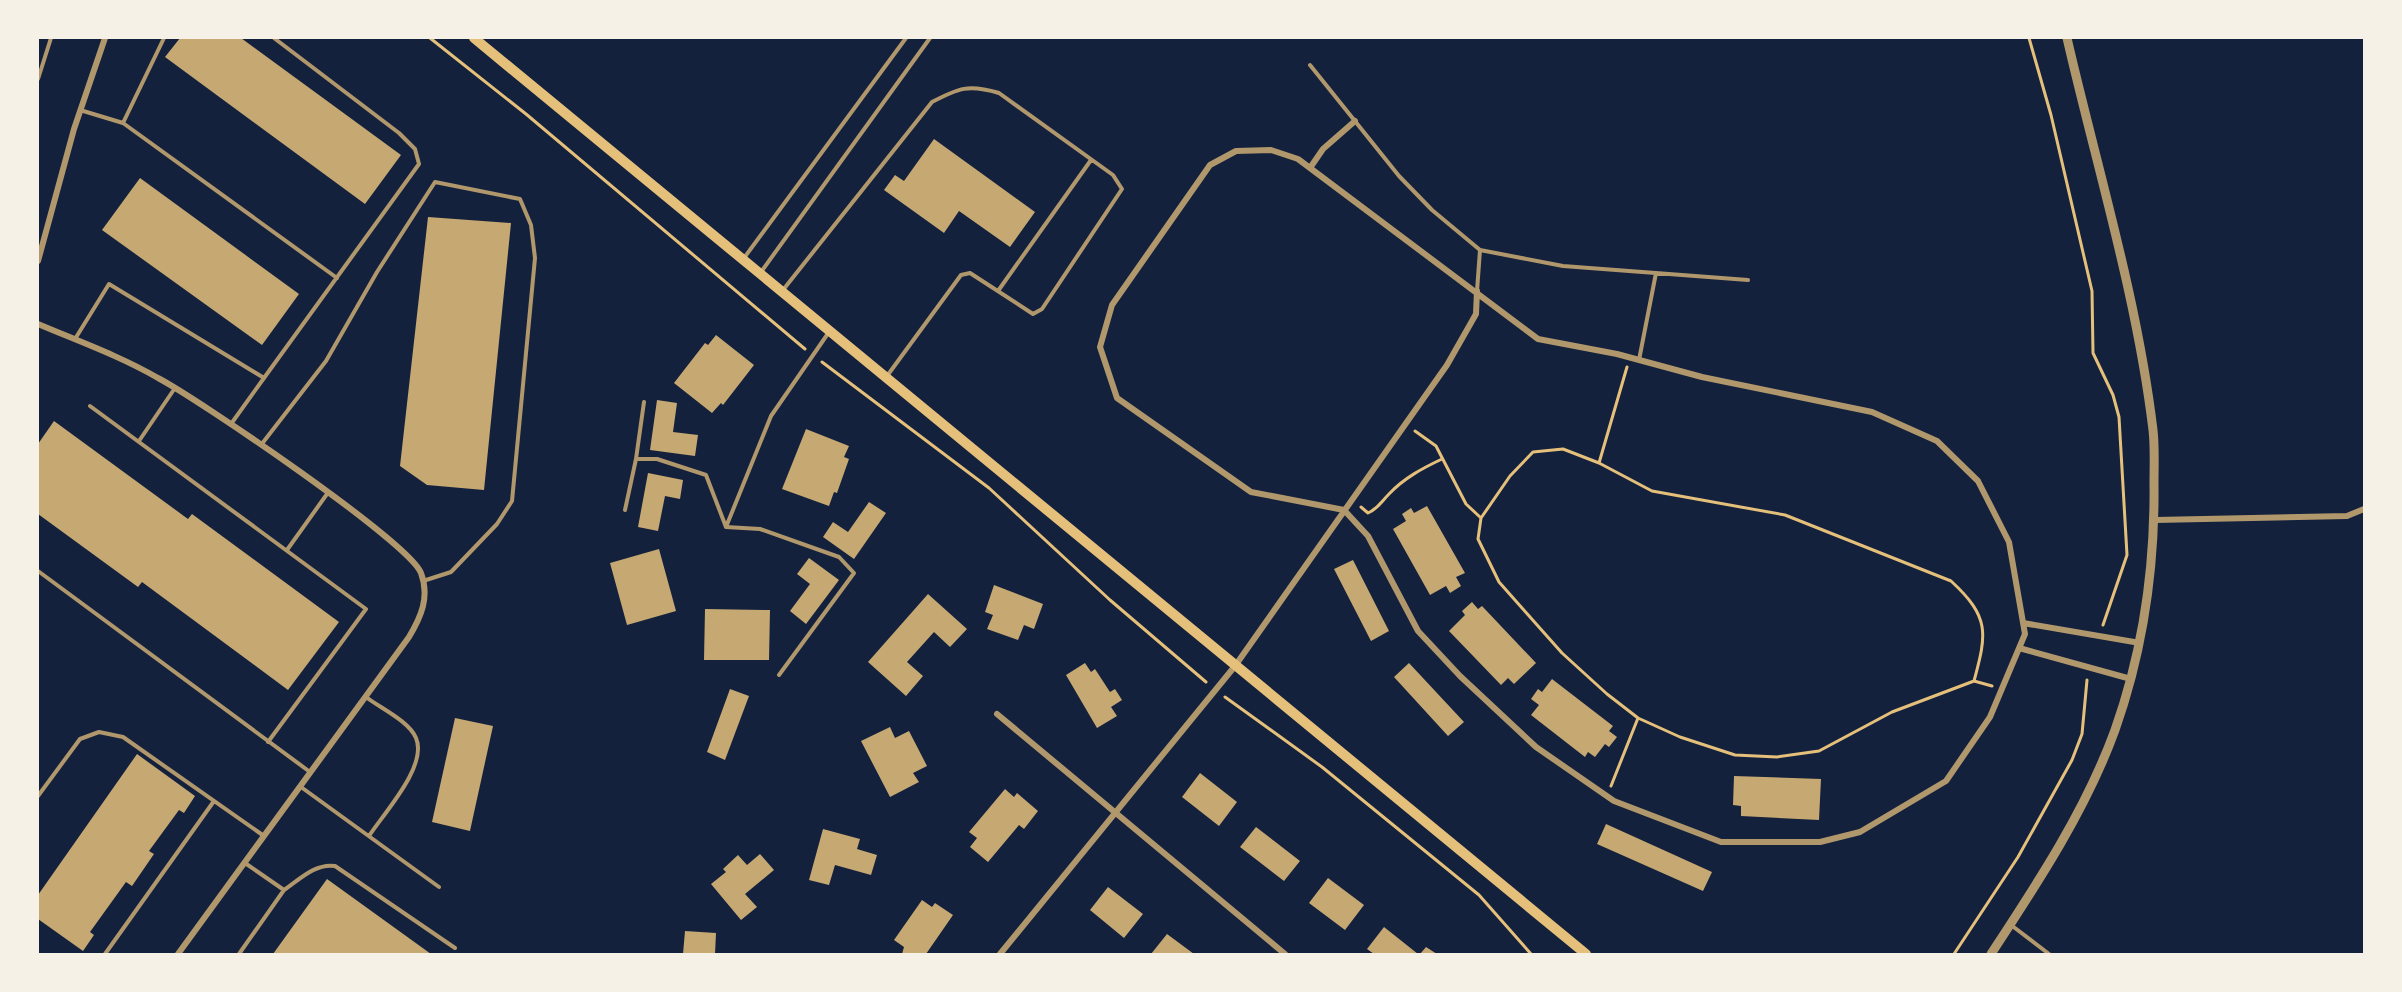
<svg xmlns="http://www.w3.org/2000/svg" width="2402" height="992" viewBox="0 0 2402 992" font-family="Overpass,sans-serif">
<rect width="100%" height="100%" fill="#14213d"/>
<!-- building -->
<path fill="#c6a872" d="M180 38H241L401 155 365 204 165 57Z
M934 139 1035 212 1010 247 959 211 944 233 884 190 895 175 904 181Z
M140 178 299 294 262 345 102 230Z
M428 217 511 223 484 490 427 485 400 466Z
M716 335 754 365 723 405 721 403 712 413 674 383 705 343 708 345Z
M657 400 677 403 673 432 698 435 695 456 650 450Z
M54 421 188 519 192 514 339 622 288 690 142 582 138 587 38 514V444Z
M806 429 849 446 844 457 849 459 837 493 834 492 829 506 782 489Z
M648 473 683 480 680 499 665 496 658 531 638 527Z
M869 502 886 513 854 559 823 537 833 522 848 532Z
M1427 506 1465 573 1456 577 1461 586 1450 593 1446 586 1430 595 1393 529 1406 521 1402 514 1411 508 1414 513Z
M659 549 676 611 627 625 610 563Z
M809 558 839 580 806 624 790 611 810 584 797 574Z
M1353 560 1389 631 1371 641 1334 569Z
M994 585 1043 604 1034 629 1024 625 1018 640 987 629 993 615 985 612Z
M928 594 967 629 950 647 934 632 907 662 923 676 906 696 868 662Z
M1472 602 1478 609 1482 606 1536 663 1514 684 1508 678 1501 685 1449 631 1465 615 1462 611Z
M705 609 770 610 769 660H704Z
M1085 663 1091 672 1095 669 1110 692 1115 689 1122 700 1111 707 1117 716 1097 728 1066 675Z
M1409 663 1464 722 1448 736 1394 677Z
M1552 679 1613 726 1609 731 1617 737 1609 747 1605 744 1595 757 1588 752 1585 757 1531 715 1539 705 1531 699 1538 689 1542 692Z
M730 689 749 696 725 760 707 752Z
M455 718 493 726 470 831 432 822Z
M890 727 895 738 909 731 927 766 913 773 919 782 890 797 861 741Z
M137 754 195 796 184 813 179 810 149 851 154 854 132 886 126 882 90 932 94 935 83 951 38 919V895Z
M1200 773 1237 802 1219 826 1182 797Z
M1734 776 1821 779 1819 820 1741 816V806L1733 805Z
M1005 789 1014 797 1017 793 1038 811 1024 829 1019 825 988 862 970 847 977 838 969 832Z
M1606 824 1712 872 1703 891 1597 844Z
M1256 827 1300 861 1284 881 1240 847Z
M823 829 860 839 857 849 877 855 871 875 835 865 829 885 809 880Z
M760 854 774 870 745 894 757 907 741 920 711 884 726 872 723 869 738 855 747 865Z
M1328 878 1364 905 1345 930 1309 903Z
M327 879 431 954H273Z
M1108 887 1143 914 1124 938 1090 910Z
M922 900 932 907 935 903 953 915 926 954H902L904 947 894 940Z
M1384 927 1418 954H1374L1367 949Z
M685 931 716 933 715 954H683Z
M1167 934 1194 954H1151Z
M1426 947 1437 954H1420Z"/>
<g fill="none" stroke-linecap="round" stroke-linejoin="round">
<!-- path -->
<path stroke="#e5c07b" stroke-width="3" d="M430 38 526 114 805 349
M2029 38 2051 115 2092 291 2093 353 2113 395 2119 417 2127 555 2103 625
M822 362 989 488 1110 600 1206 682
M1415 431 1436 446 1466 504 1481 518
M1599 463 1627 367
M1361 507 1368 513C1379 508 1381 502 1389 494 1404 478 1423 468 1442 459
M1974 681C1987 633 1990 617 1951 581L1785 515 1652 491 1599 463 1563 449 1533 452 1510 476 1481 518 1478 539 1499 582 1562 653 1607 694 1638 718 1680 737 1735 755 1777 757 1819 751 1892 712 1974 681 1992 686
M1225 697 1322 767 1479 895 1531 954
M1611 786 1638 718
M1954 954 2018 857 2072 760 2082 734 2087 680"/>
<!-- service -->
<path stroke="#b1986c" stroke-width="4" d="M1310 65 1399 176 1432 210 1480 250 1563 266 1748 280
M38 79 51 38
M80 110 123 123 164 38
M123 123 337 278
M744 258 906 38
M761 272 930 38
M783 290 932 102C959 88 968 84 999 93L1113 175 1122 189 1042 309 1033 314 970 273 961 275 887 376
M998 291 1091 160
M1477 291 1480 250
M75 339 109 284 264 378 231 424
M1639 360 1656 273
M264 378 419 164 415 149 399 133 274 38
M90 406 366 609 268 742
M139 441 175 388
M261 445 326 361 377 272 435 182 520 199 531 225 535 258 512 501 497 524 451 572 423 581
M636 459 644 402
M625 510 636 459H657L706 475 726 527
M726 527 760 529 839 557 854 573 779 675
M726 527 771 416 829 332
M287 550 327 494
M38 571 310 772
M366 697C380 708 409 721 416 738 428 766 384 813 369 836
M301 787 439 887
M38 796 80 739 99 732 123 737 264 836
M284 890C299 880 315 863 335 866L455 948
M2011 925 2049 954
M105 954 214 801
M239 954 284 890 245 863"/>
<!-- minor -->
<path stroke="#b1986c" stroke-width="6" d="M1271 150 1298 159 1538 339 1617 354 1702 377 1872 412 1937 441 1978 481 2009 542 2025 634 1990 717 1946 781 1860 832 1820 842H1721L1614 801 1536 747 1460 676 1418 631 1368 536 1344 510 1251 492 1117 398 1100 347 1112 305 1210 165 1236 151Z
M1310 168 1323 149 1355 121
M38 261 74 129 105 38
M38 324C78 341 120 356 158 378 198 399 409 542 421 573 430 597 421 617 409 637L178 954
M2155 520 2347 516 2364 509
M2023 623 2140 643
M2019 648 2131 679
M997 714 1285 954
M1000 954 1235 666 1447 365 1476 314 1477 291"/>
<!-- tertiary -->
<path stroke="#b1986c" stroke-width="9" d="M1991 954C2037 884 2086 810 2115 730 2143 651 2155 568 2154 483 2154 466 2155 447 2153 430 2137 297 2097 168 2067 38"/>
<!-- secondary -->
<path stroke="#e5c07b" stroke-width="10" d="M474 38 1586 954"/>
</g>
<!-- border -->
<rect width="2402" height="992" fill="none" stroke="#f6f1e7" stroke-width="78"/>
</svg>
